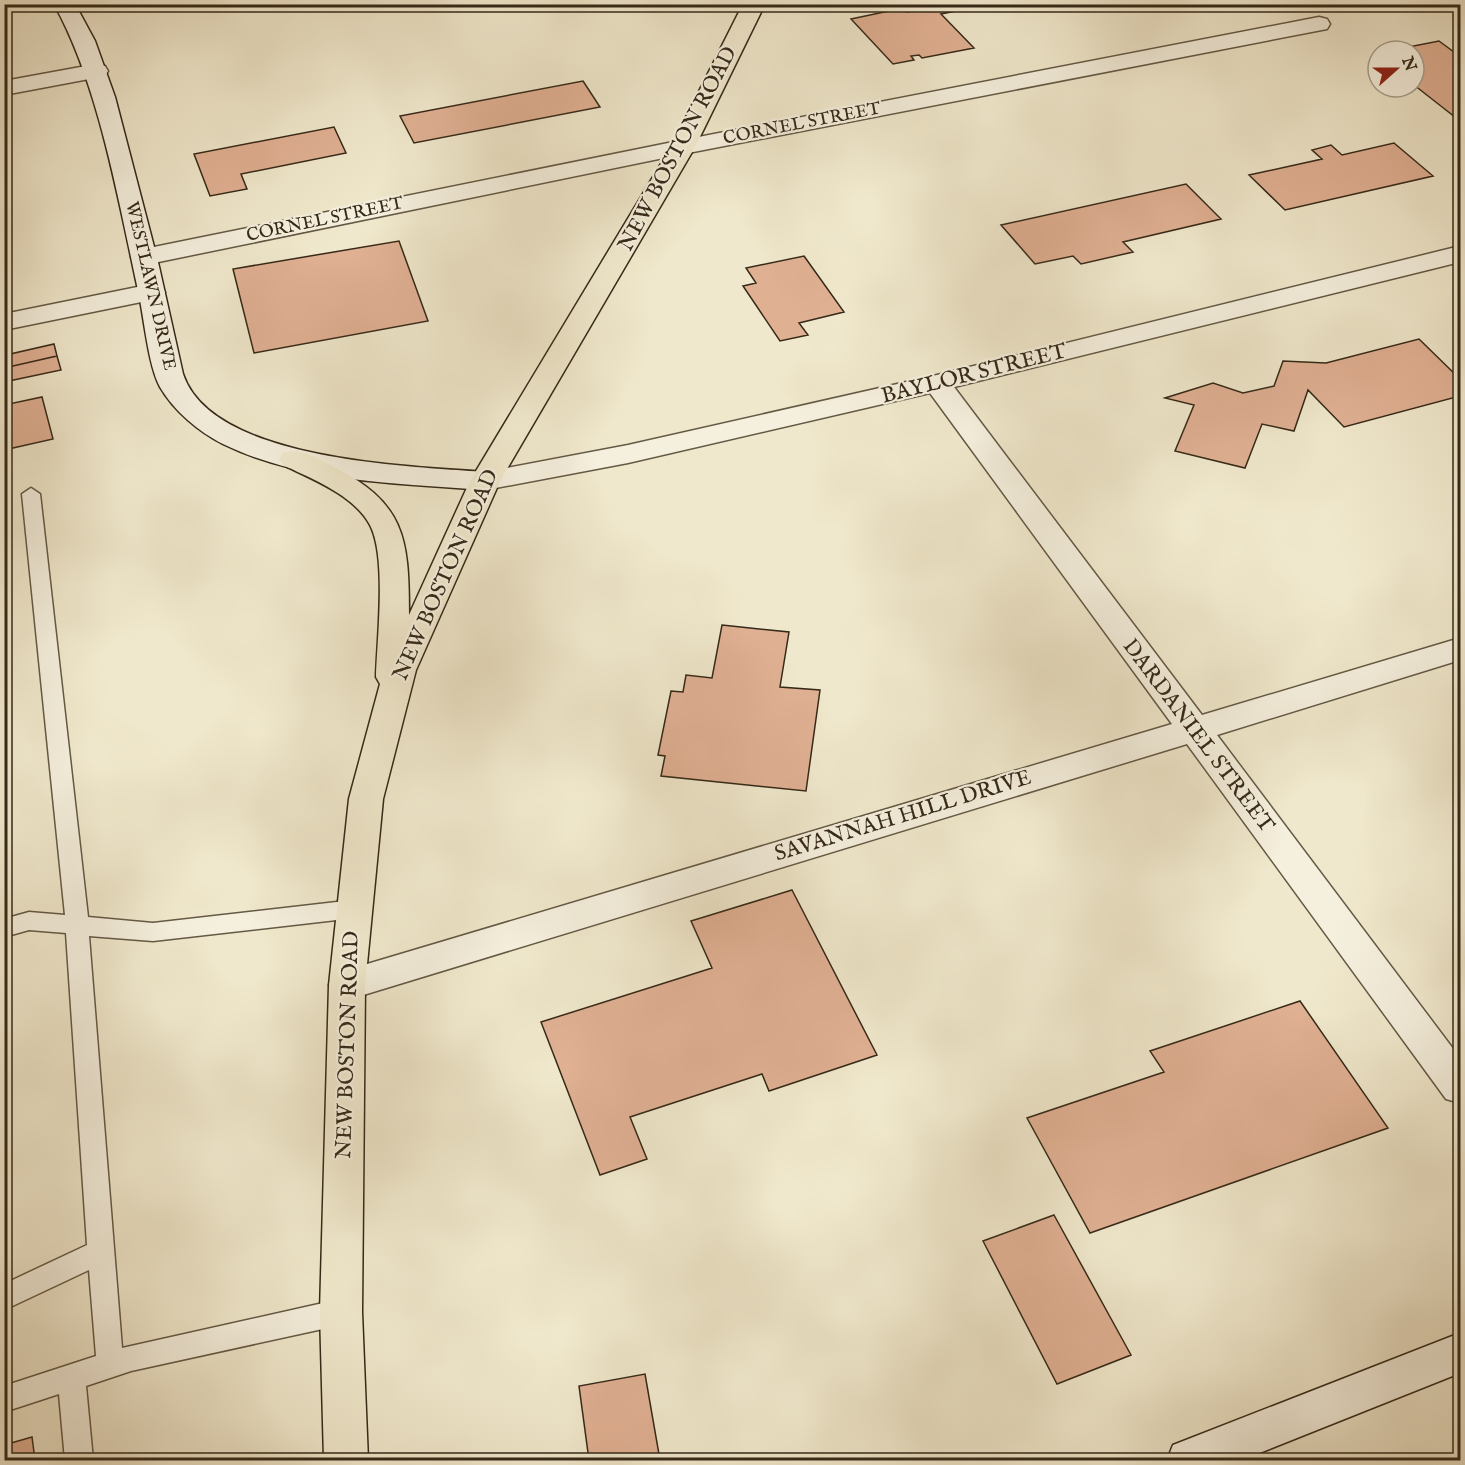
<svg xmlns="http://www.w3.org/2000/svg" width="1465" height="1465" viewBox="0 0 1465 1465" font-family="'IM FELL English',serif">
<rect width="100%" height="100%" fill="#f0e8cc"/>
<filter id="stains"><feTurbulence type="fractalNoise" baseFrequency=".00333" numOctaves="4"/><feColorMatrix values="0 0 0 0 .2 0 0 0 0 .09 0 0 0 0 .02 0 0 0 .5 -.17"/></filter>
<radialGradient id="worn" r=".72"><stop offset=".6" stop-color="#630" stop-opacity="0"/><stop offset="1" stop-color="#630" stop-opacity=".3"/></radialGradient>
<!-- building -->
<path fill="#e0b093" stroke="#352918" stroke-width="1.5" d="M945 4H955L961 10 941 14 974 48 922 58 919 55 911 56 914 60 893 64 851 19 903 8 907 12Z
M1439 41 1454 52 1460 51V121L1414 85V51H1388Z
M583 81 600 107 414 143 400 116Z
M334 127 346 153 241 174 247 189 210 196 194 154Z
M1394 143 1433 176 1285 210 1249 175 1322 159 1312 150 1331 145 1342 155Z
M1186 184 1221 219 1123 242 1133 252 1081 264 1073 256 1035 264 1001 225Z
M399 241 428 321 254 353 233 269Z
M804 256 844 312 799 323 808 335 780 341 743 286 756 283 746 268Z
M1419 339 1460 379V396L1344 427 1308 390 1294 431 1262 424 1245 468 1175 451 1194 405 1165 398 1213 383 1243 393 1274 386 1283 361 1326 363Z
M54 344 57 356 4 368V346L8 345 10 354Z
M57 356 61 370 4 382V368Z
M42 397 53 439 4 450V405Z
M722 625 789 632 780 687 820 690 806 791 661 776 665 756 658 755 671 691 683 692 686 675 712 678Z
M792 890 877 1055 769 1091 762 1074 630 1117 647 1159 600 1175 541 1022 712 968 691 921Z
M1300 1001 1388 1128 1090 1233 1027 1118 1164 1072 1150 1051Z
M1054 1215 1131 1355 1057 1384 983 1241Z
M645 1374 660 1460H589L579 1386Z
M32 1437 35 1460H4V1445Z"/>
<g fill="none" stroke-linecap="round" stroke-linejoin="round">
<defs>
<path id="lane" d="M31 488 40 494 88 917 153 923 354 900 362 903 365 909 362 915 354 918 153 941 89 936 122 1348 341 1299 350 1303 354 1312 350 1321 341 1325 131 1371 86 1386 93 1460H65L59 1394 4 1412V1386L96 1356 89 1270 4 1310V1284L87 1245 66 933 29 930 4 937V919L29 912 65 915 22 494Z"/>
<path id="street" d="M1319 17 1327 19 1330 24 1327 29 683 154 144 265 135 262 131 257 135 252 144 249 683 140Z
M97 64 105 66 108 71 105 76 4 95V81Z
M1460 246V262L954 387 1202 715 1460 638V660L1217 735 1460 1058V1103L1446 1099 1187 744 347 1000 334 996 329 985 334 974 347 970 1172 724 930 393 628 463 485 490 475 488 470 481 475 474 628 445 937 375Z
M152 284 161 286 165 292 161 298 4 330V314Z"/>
<path id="secondary" d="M54 4H75L95 41 115 97 158 262 183 374C212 461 409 466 485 472L495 474 500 481 495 488 485 490C399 483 303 483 223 444 199 432 174 411 160 387 148 365 144 316 138 290 118 199 99 85 54 4Z
M1460 1333V1373L1242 1460H1167L1173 1445Z"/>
<path id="primary" d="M743 4H765L695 147 500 481 416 670 383 799 365 985 362 1312 368 1460H324L320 1312 329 985 349 799 380 684 376 677C377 639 387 557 370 525 354 495 312 479 283 465L279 459 283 453C300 448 315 457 330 465 405 502 409 537 409 615L470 481 671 147Z"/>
</defs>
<!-- lane casing -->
<use href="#lane" stroke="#645945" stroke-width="3"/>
<!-- street casing -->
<use href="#street" stroke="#645945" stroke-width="3"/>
<!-- secondary casing -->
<use href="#secondary" stroke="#352918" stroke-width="3"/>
<!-- primary casing -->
<use href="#primary" stroke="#352918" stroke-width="3"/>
<!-- lane -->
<use href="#lane" fill="#f5f0de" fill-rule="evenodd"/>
<!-- street -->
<use href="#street" fill="#f5f0de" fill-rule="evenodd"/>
<!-- secondary -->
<use href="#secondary" fill="#f5f0de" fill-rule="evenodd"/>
<!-- primary -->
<use href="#primary" fill="#f0e8cc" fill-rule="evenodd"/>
</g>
<g text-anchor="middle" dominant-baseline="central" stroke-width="4.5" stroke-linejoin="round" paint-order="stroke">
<!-- far-street labels -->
<g font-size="18" fill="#352918" stroke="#f5f0de">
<text transform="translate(802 124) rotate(-11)">CORNEL STREET</text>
<text transform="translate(325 220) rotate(-12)">CORNEL STREET</text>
<text transform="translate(150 286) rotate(77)">WESTLAWN DRIVE</text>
</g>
<!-- street labels -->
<g font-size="22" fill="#352918" stroke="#f5f0de">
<text transform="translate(678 149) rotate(-62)">NEW BOSTON ROAD</text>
<text transform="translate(974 374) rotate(-14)">BAYLOR STREET</text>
<text transform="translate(446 575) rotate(-66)">NEW BOSTON ROAD</text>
<text transform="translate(1198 736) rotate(53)">DARDANIEL STREET</text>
<text transform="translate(903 816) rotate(-17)">SAVANNAH HILL DRIVE</text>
<text transform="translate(348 1045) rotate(-88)">NEW BOSTON ROAD</text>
</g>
</g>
<!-- margin -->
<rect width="1465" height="1465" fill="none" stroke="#f0e8cc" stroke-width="24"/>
<rect x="6" y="6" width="1453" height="1453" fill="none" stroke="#352918" stroke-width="3"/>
<rect x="12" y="12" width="1441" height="1441" fill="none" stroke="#352918" stroke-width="1.5"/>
<!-- north arrow -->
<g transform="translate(1396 69) rotate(69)"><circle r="28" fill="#f5f0de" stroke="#a8a08f" stroke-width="1.5"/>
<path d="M0-4.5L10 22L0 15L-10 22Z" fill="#8f2418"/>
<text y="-9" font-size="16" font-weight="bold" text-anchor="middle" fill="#352918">N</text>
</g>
<rect width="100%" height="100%" filter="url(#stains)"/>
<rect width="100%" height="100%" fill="url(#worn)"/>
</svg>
